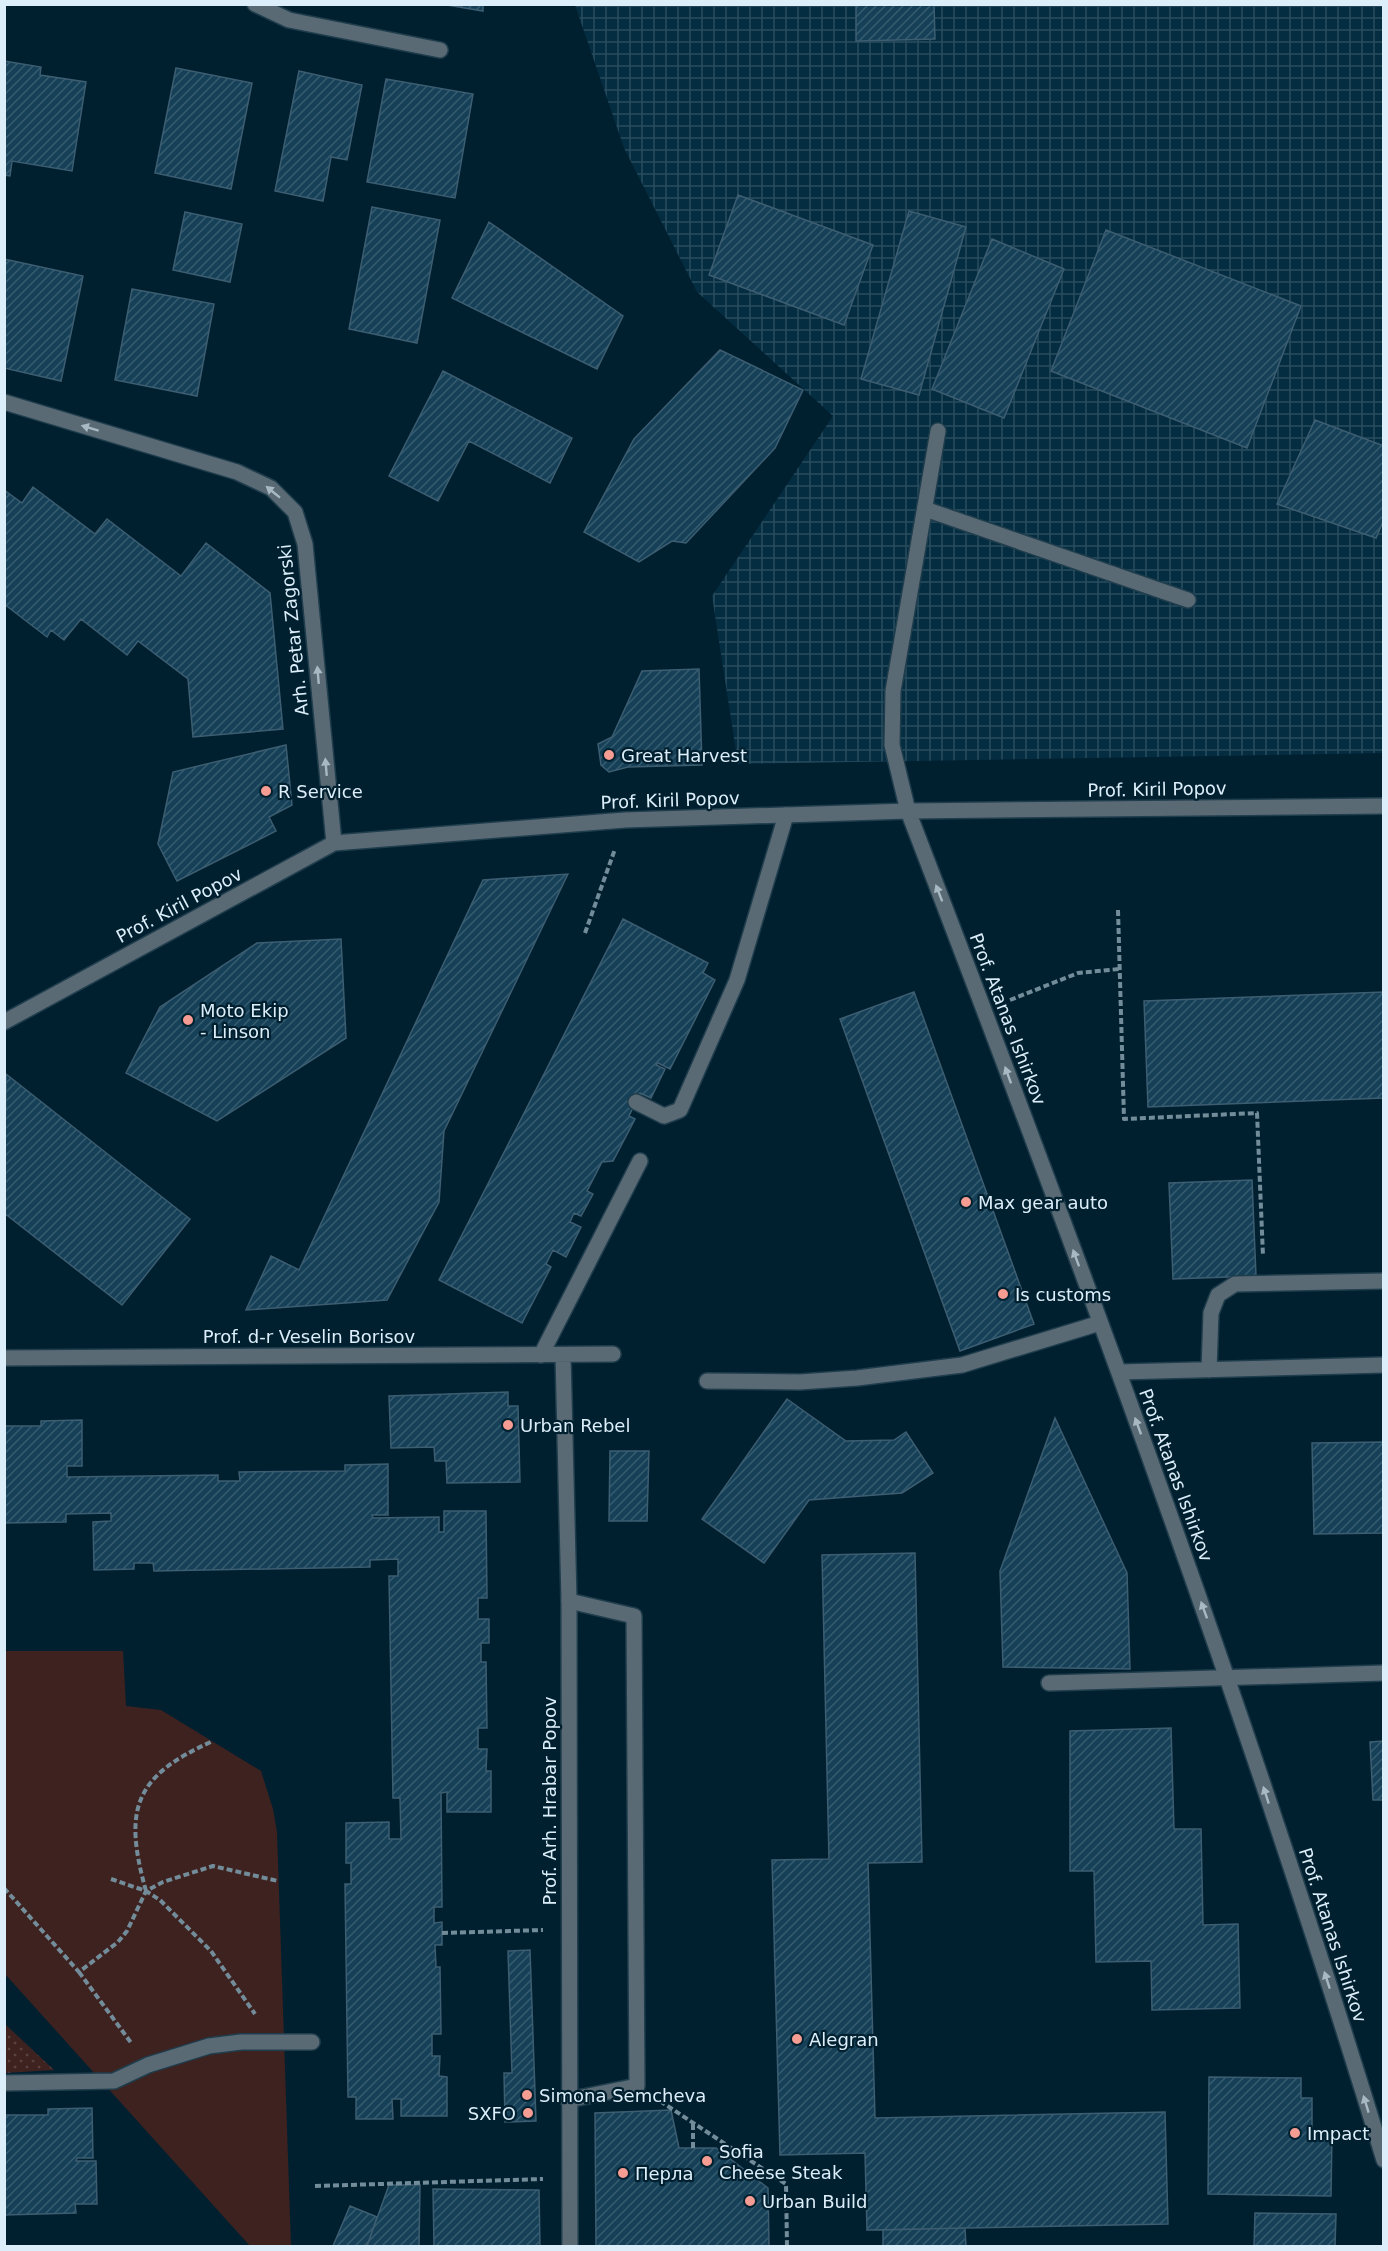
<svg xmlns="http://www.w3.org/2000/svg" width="1388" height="2251" viewBox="0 0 1388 2251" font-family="'DejaVu Sans',sans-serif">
<defs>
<pattern id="industrial-grid" width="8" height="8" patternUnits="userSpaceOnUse" patternTransform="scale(1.5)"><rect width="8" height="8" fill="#042d41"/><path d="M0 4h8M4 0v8" fill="none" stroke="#284c5d"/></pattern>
<pattern id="grass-dots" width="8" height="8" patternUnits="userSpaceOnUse" patternTransform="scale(1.5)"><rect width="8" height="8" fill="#3e221f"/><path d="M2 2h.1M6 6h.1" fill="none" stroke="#594240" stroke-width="1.8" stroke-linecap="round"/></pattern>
<pattern id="building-hatch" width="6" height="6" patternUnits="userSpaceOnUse" patternTransform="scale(1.5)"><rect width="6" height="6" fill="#154057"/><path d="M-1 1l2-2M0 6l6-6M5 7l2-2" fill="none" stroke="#365c70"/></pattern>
</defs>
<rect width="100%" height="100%" fill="#002030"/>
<!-- industrial -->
<path fill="url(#industrial-grid)" d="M575 5H1383V753L738 764 712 596 833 416 697 292 624 148Z"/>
<!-- grass -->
<path fill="url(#grass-dots)" d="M4 2024H5L54 2070 5 2073Z"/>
<!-- green -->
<path fill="#3e221f" d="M5 1651H123L126 1706 161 1710 261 1771 273 1809 277 1832 291 2246H250L5 1974Z"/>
<!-- building -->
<path fill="url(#building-hatch)" stroke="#3d5d71" stroke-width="1.5" d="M441 4H483V11Z
M856 4H934L935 39 856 41Z
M4 61 41 67 40 75 86 82 72 171 12 161 10 176 4 175Z
M176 68 252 83 231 189 155 173Z
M299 71 362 85 347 160 331 157 323 201 275 191Z
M386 79 473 94 455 198 367 182Z
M738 195 873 245 844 325 709 275Z
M372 207 440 220 417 343 349 329Z
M909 211 966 227 919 395 861 379Z
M185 212 242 224 230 282 173 270Z
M489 222 623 316 597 369 452 298Z
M1106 230 1301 306 1247 448 1051 371Z
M992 239 1064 269 1004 418 932 389Z
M4 259 83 276 61 381 4 368Z
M132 289 214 304 197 396 115 380Z
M720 350 803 390 775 448 686 543 672 541 639 562 584 532 634 439Z
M443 371 572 438 550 483 469 441 438 501 389 476Z
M1315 420 1384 446V519L1376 538 1277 504Z
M33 487 95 534 107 519 181 576 206 543 270 593 283 729 193 737 188 679 138 641 127 655 81 619 64 640 51 630 47 637 4 604V490L22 503Z
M699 669 702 765 628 767 609 772 601 765 598 744 612 737 642 671Z
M286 745 292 805 269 817 276 831 177 881 158 844 173 772Z
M568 874 444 1131 439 1202 387 1300 246 1310 271 1256 299 1270 483 880Z
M623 919 708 963 703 973 715 980 670 1069 658 1063 656 1065 665 1069 651 1098 640 1093 629 1116 635 1119 613 1161 602 1162 587 1191 593 1194 581 1216 574 1213 570 1222 581 1227 566 1257 553 1250 546 1264 551 1267 522 1323 439 1280Z
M341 939 346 1038 217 1121 126 1073 160 1007 257 943Z
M914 992 1034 1324 960 1351 840 1019Z
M1384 992V1098L1148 1107 1144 1001Z
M6 1074 190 1219 122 1305 4 1213Z
M1252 1180 1256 1276 1173 1279 1169 1183Z
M508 1392V1406H518L520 1482 447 1483 446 1461H435L434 1447 391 1448 389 1396Z
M787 1399 846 1441 894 1440 906 1432 933 1473 902 1493 809 1500 764 1563 702 1519Z
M1055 1418 1127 1573 1130 1669 1003 1667 1000 1571Z
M82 1420V1466H67V1477L218 1475V1481H240L239 1472 345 1471V1465L388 1464V1515H372L373 1518 439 1517V1532H444V1511H486L487 1598H478V1619H489V1643H481V1662H486L487 1728H478V1749H487L486 1771H491V1812H447V1792L441 1793 442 1907H434V1923L442 1922V1945H435L436 1967H440L441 2034H432V2056H440L439 2076 447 2077V2116H401V2099H392L393 2119H356V2097H348L345 1884H351V1863H346V1823L389 1822V1839H401L400 1798H393L389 1576H398V1559L370 1560V1567L154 1571 153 1563H134V1569L94 1570 93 1522 111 1521V1513L66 1514V1522L4 1523V1426H41V1421Z
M1384 1442V1533L1314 1534 1312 1443Z
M610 1451H649L647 1521H609Z
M915 1553 922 1862 868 1863 875 2118 1165 2112 1168 2224 867 2230 865 2153 780 2155 772 1860 829 1859 822 1555Z
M1171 1728 1174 1829H1201L1203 1925 1238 1924 1240 2008 1152 2010 1151 1961 1096 1962 1094 1871H1070V1731Z
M1384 1741V1800H1373L1370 1742Z
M530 1950 536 2121 505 2122 504 2073H512L508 1951Z
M1209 2077 1301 2078V2098H1312V2134H1332L1331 2196 1208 2194Z
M92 2108 93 2158H77L76 2161H96L97 2204H75L76 2213 4 2215V2115H48V2109Z
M671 2110 679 2148H716L768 2188 769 2246H596L595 2113Z
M389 2185H420L419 2246H367Z
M433 2189 539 2190 540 2246H434Z
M350 2206 377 2217 367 2246H333Z
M1255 2213 1336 2214 1335 2246H1254Z
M965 2228 966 2246H883V2230Z"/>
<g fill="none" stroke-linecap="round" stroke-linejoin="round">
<defs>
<path id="lane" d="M925 509 1188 600
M908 811 892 745 893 691 938 431
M636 1102 664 1116 680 1110 737 980 786 815
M541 1355 640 1161
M1209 1370 1211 1313 1218 1295 1235 1284 1384 1281
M1119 1372 1384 1365
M707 1381 800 1382 857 1378 962 1365 1100 1323
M1049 1683 1384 1673
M4 2083 114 2081 148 2065 209 2046 241 2042H312
M568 2100 637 2086 634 1616 569 1601"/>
<path id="street" d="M255 4 289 20 440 50
M4 402 237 472 271 488 295 512 305 544 334 843
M908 811C1079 1256 1245 1704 1384 2160
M4 1022 334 843 625 820 908 811 1384 806
M563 1355 569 1601 570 2246
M4 1358 613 1354"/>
</defs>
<!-- lane casing -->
<use href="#lane" stroke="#1f3d4c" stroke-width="18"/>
<!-- street casing -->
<use href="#street" stroke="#1f3d4c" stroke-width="18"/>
<!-- path -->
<path stroke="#738c99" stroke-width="4" stroke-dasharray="6 3" stroke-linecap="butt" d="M1118 910 1124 1119 1257 1113 1263 1256
M585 933 615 849
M1010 1000 1078 973 1119 969
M111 1879 146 1891 160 1900 211 1951 255 2014
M4 1888 79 1972 118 1942 127 1931 146 1891 163 1882 213 1866 278 1881
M146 1891C123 1809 134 1776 213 1741
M442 1933 543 1930
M79 1972 132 2044
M660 2101 786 2184 787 2246
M693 2148V2123
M315 2186 543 2179"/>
<!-- lane -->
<use href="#lane" stroke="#596a75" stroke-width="15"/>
<!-- street -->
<use href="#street" stroke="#596a75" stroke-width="15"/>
</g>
<!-- one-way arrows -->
<defs><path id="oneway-solid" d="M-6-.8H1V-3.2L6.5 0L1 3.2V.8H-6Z" transform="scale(1.5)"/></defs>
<g fill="#a8b9c4">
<use href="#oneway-solid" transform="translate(90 428) rotate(-163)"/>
<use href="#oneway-solid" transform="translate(273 492) rotate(-141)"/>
<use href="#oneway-solid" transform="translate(318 675) rotate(-95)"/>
<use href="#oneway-solid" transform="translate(326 767) rotate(-95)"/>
<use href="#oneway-solid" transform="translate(939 893) rotate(-111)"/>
<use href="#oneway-solid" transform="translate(1008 1075) rotate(-110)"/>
<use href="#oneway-solid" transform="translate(1076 1258) rotate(-110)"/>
<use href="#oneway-solid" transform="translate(1138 1426) rotate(-110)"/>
<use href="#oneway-solid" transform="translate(1204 1610) rotate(-110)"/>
<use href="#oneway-solid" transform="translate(1266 1795) rotate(-108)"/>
<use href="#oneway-solid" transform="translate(1327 1980) rotate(-108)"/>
<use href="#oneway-solid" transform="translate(1366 2104) rotate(-107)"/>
</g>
<!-- markers -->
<g fill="#f59c93" stroke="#002030" stroke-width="2">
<circle cx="609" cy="755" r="6"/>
<circle cx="266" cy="791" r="6"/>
<circle cx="188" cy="1020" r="6"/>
<circle cx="966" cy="1202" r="6"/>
<circle cx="1003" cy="1294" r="6"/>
<circle cx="508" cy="1425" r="6"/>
<circle cx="797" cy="2039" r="6"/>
<circle cx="527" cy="2095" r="6"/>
<circle cx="528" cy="2113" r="6"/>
<circle cx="1295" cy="2133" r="6"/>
<circle cx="707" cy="2161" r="6"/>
<circle cx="623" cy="2173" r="6"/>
<circle cx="750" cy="2201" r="6"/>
</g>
<g text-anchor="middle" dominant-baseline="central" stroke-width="4.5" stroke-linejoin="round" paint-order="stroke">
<!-- street labels -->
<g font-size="18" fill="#dceef9" stroke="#002030">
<text transform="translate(293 630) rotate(-96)">Arh. Petar Zagorski</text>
<text transform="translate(1157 789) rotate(-1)">Prof. Kiril Popov</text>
<text transform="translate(670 800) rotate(-2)">Prof. Kiril Popov</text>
<text transform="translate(179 905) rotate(-28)">Prof. Kiril Popov</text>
<text transform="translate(1008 1019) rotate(69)">Prof. Atanas Ishirkov</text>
<text x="309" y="1336">Prof. d-r Veselin Borisov</text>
<text transform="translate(1176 1475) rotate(70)">Prof. Atanas Ishirkov</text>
<text transform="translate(549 1801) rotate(-90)">Prof. Arh. Hrabar Popov</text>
<text transform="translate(1333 1935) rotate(72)">Prof. Atanas Ishirkov</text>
</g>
<!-- poi labels -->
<g font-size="18" fill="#dceef9" stroke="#002030" text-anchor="start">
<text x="621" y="755">Great Harvest</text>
<text x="278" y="791">R Service</text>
<text x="200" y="1010">Moto Ekip<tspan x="200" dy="21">- Linson</tspan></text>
<text x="978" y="1202">Max gear auto</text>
<text x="1015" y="1294">Is customs</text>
<text x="520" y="1425">Urban Rebel</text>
<text x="809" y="2039">Alegran</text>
<text x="539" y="2095">Simona Semcheva</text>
<text x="516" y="2113" text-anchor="end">SXFO</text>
<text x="1307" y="2133">Impact</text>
<text x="719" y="2151">Sofia<tspan x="719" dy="21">Cheese Steak</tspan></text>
<text x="635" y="2173">Перла</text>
<text x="762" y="2201">Urban Build</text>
</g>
</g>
<!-- border -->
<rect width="1388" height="2251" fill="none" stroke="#dceef9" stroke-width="12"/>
</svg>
